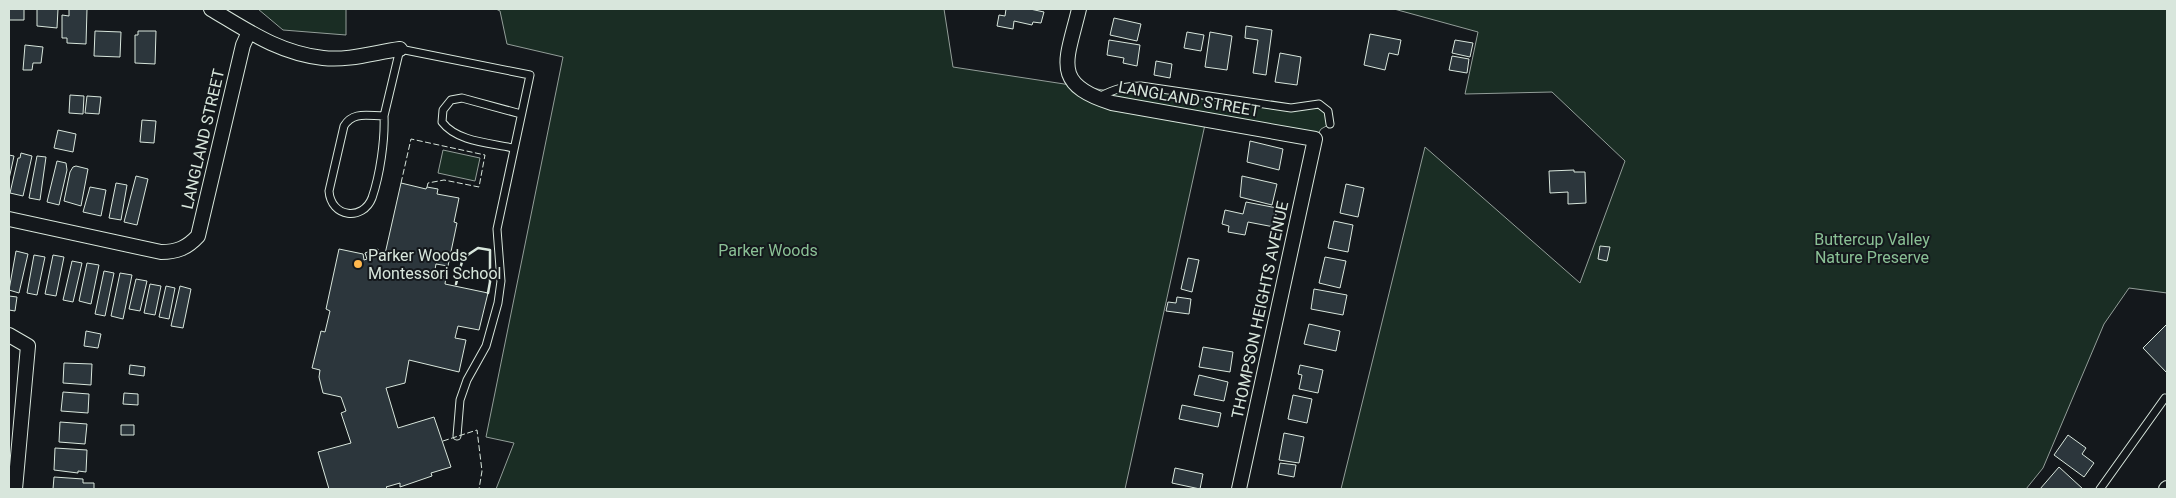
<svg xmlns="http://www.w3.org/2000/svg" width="2176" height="498" viewBox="0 0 2176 498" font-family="Roboto,sans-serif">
<rect width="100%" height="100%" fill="#14181c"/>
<!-- green -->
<path fill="#1a2d24" stroke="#939e99" d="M258 9H346V35L283 30Z
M496 9H944L953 67 1110 91 1127 86 1291 108 1310 104 1328 111 1330 124 1321 129 1315 139 1206 120 1125 489H496L514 443 486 437 563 57 507 44 500 11Z
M1394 9H2167V293L2129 288 2104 324 2043 468 2026 489H1341L1425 147 1580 283 1625 161 1552 92 1465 94 1478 32Z
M443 150 480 158 475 181 438 173Z"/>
<!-- building -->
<path fill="#2c363c" stroke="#d8e6dc" d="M9 9H24V20H9Z
M37 9H58L57 28 37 26Z
M69 9H87L86 44 67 43V38H62V15L69 16Z
M1006 9H1030L1044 12 1041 23 1033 22 1032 25 1014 21 1013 29 997 26 999 15 1005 16Z
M1114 18 1141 24 1137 41 1110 35Z
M1246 26 1272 30 1266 75 1253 73 1258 40 1245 38Z
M95 31 121 32 120 57 94 56Z
M138 31H156L155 64 135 63V35H138Z
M1187 32 1204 35 1201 51 1184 48Z
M1210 32 1232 36 1227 70 1205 67Z
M1370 34 1401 40 1398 55 1389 53 1385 70 1364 65Z
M1109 40 1140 45 1137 66 1123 63 1124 58 1107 55Z
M1455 40 1473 43 1470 57 1452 53Z
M25 45 43 47 41 63H33L32 70H23Z
M1280 53 1301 57 1297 85 1275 82Z
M1452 56 1469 59 1467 73 1449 70Z
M1156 61 1172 64 1170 78 1154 75Z
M70 95 84 96 83 114 69 113Z
M87 96 101 97 99 114 85 113Z
M142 120 156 121 154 143 140 142Z
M58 130 76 134 73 152 54 148Z
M1250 141 1283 149 1279 170 1247 162Z
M21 153 32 156 23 196 10 193 18 158H20Z
M9 155 14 156 9 179Z
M37 156 46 157 40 200 29 198Z
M57 161 66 163 67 170 59 205 47 202Z
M76 166 88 169 81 206 64 201 70 172 73 167Z
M1574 170V172H1585L1586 203 1568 204V192L1550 193 1549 171Z
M136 176 148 179 137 225 124 222Z
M1242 176 1277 184 1272 205 1240 197Z
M116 183 127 185 121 220 109 218Z
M401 183 426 189 427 187 438 189 437 194 459 198 454 222 457 223 448 266 436 264 434 275 446 277 445 284 488 293 479 330 458 326 455 338 466 340 459 372 409 360 405 383 386 388 398 428 434 417 451 467 431 473 432 476 400 487V483L386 487 388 489H329L318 452 351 443 341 413 346 411 341 397 323 393 319 377 320 370 312 368 321 331 325 332 330 311 326 309 339 249 363 254 364 260 367 259 365 253 370 251 378 249 380 255 385 254Z
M1346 184 1364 188 1358 217 1340 213Z
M90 187 106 190 101 216 83 212Z
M1246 202 1277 208 1274 227 1248 222 1245 235 1228 232 1229 226 1222 224 1225 210 1243 214Z
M1334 221 1353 225 1348 252 1328 248Z
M1600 246 1610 247 1607 261 1598 259Z
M16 251 28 254 19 293 9 290Z
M34 255 45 257 37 295 27 293Z
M53 255 64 257 56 296 45 294Z
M1325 257 1346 261 1340 288 1319 283Z
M1188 258 1199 260 1192 292 1181 289Z
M72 261 82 263 73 302 63 300Z
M87 263 99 265 91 304 79 301Z
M104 271 114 273 105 316 95 314Z
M120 273 132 275 123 319 111 316Z
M136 279 147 281 140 311 129 309Z
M150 284 161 286 155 315 144 313Z
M166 286 175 288 169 319 159 317Z
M180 286 191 289 183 328 171 326Z
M1314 289 1347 295 1343 315 1311 309Z
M9 296 17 297 15 311 9 310Z
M1177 297 1191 299 1189 314 1166 311 1168 302 1176 303Z
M1309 324 1340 331 1336 351 1304 344Z
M2167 324V373L2143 348Z
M86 331 101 334 98 348 84 346Z
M1203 347 1233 352 1230 372 1199 367Z
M64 363 92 364 91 385 63 383Z
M130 365 145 367 144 376 129 374Z
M1300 365 1323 370 1318 393 1299 389 1302 375 1298 374Z
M1199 375 1228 382 1224 401 1194 395Z
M63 392 89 394 88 413 61 411Z
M124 393 138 394V405L123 404Z
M1293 395 1312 399 1307 423 1288 419Z
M1182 405 1221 413 1218 427 1179 419Z
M60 422 87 424 85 444 59 442Z
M121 425H134V435H121Z
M1284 433 1304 437 1299 463 1279 460Z
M2068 435 2086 448 2082 454 2094 463 2084 477 2054 455Z
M55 448 87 450 86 472 78 471V473L54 470Z
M1280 463 1296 465 1294 477 1278 474Z
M2059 467 2083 489H2040Z
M1175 468 1203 474 1200 489 1172 483Z
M54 477 83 479V483H94V489H53Z"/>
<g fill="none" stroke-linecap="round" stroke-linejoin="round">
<defs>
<path id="service" d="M1099 97C1114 89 1125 86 1141 86L1291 108 1319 104 1328 111 1330 124
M384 116C385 140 380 175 372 198 363 221 331 218 329 191L344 126C353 111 368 116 384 116L400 49 530 75 497 229 501 281 498 303 486 346 467 380 460 400 457 436
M513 148C491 143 457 142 442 122L443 110 451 100 462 98 521 114
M2100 489 2165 398"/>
<path id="minor" d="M211 9C248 31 279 53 323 58 349 61 376 52 400 49
M1079 9C1067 60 1050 84 1112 103L1315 139 1239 489
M9 219 161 252C177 252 187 248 198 236L243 45 249 32
M9 335 28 346 15 489
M2166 489 2167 488"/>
</defs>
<!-- service casing -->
<use href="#service" stroke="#d8e6dc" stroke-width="9"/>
<!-- minor casing -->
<use href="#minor" stroke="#d8e6dc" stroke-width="16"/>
<!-- service -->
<use href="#service" stroke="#14181c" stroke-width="7"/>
<!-- minor -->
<use href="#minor" stroke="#14181c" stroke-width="14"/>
<!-- fence -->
<path stroke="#d8e6dc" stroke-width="1" stroke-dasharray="6 2.5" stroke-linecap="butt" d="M401 183 411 139 485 155 479 187 444 180 428 183 427 187
M443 441 477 430 482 471 479 489"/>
<!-- wall -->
<path stroke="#d8e6dc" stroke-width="2.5" d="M456 284 463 258 478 248 490 250V282L488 293"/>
</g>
<!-- markers -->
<circle fill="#ffb74d" stroke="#14181c" stroke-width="2" cx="358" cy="264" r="5"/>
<g text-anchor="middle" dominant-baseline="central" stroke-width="4" stroke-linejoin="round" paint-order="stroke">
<!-- street labels -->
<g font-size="16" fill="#d8e6dc" stroke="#14181c">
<text transform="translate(1189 99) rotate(10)">LANGLAND STREET</text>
<text transform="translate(203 139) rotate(-77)">LANGLAND STREET</text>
<text transform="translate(1260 310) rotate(-78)">THOMPSON HEIGHTS AVENUE</text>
</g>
<!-- park labels -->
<g font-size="16" fill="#8ac095" stroke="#14181c">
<text x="1872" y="239">Buttercup Valley<tspan x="1872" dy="18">Nature Preserve</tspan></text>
<text x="768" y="250">Parker Woods</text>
</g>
<!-- poi labels -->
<g font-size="16" fill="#d8e6dc" stroke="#14181c" text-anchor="start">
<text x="368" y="255">Parker Woods<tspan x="368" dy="18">Montessori School</tspan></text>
</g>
</g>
<!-- border -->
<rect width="2176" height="498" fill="none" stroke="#d8e6dc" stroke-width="20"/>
</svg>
